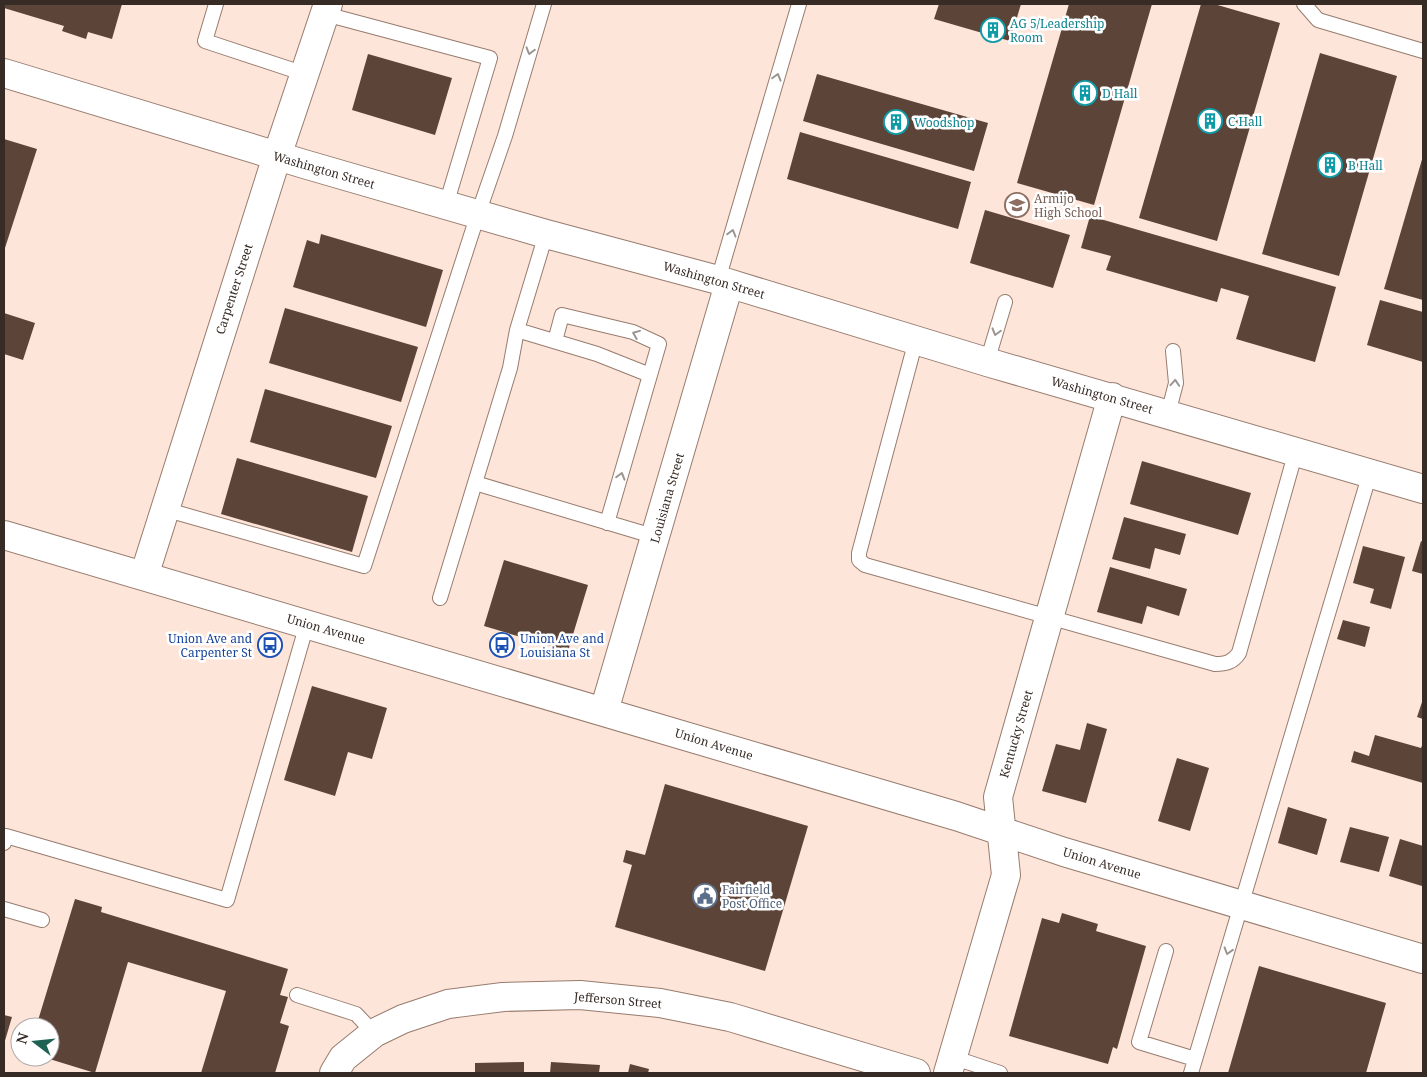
<svg xmlns="http://www.w3.org/2000/svg" width="1427" height="1077" viewBox="0 0 1427 1077" font-family="'Noto Serif',serif">
<rect width="100%" height="100%" fill="#fee5d9"/>
<!-- building -->
<path fill="#5d4438" d="M4 4H122L112 39 88 32 86 39 62 31 64 26 4 8Z
M939 4H1021L1010 41 934 19Z
M1069 4H1152L1094 205 1017 183Z
M1201 4H1214L1280 23 1217 241 1139 218Z
M1320 53 1397 76 1339 276 1262 254Z
M368 54 452 78 435 135 352 110Z
M817 74 988 123 974 171 803 121Z
M800 132 971 182 958 229 787 179Z
M4 139 37 149 4 251Z
M1423 156V300L1384 289Z
M985 210 1070 235 1053 288 970 263Z
M1090 216 1336 287 1315 362 1236 339 1249 296 1221 288 1217 302 1106 270 1111 256 1081 248Z
M321 234 443 270 426 327 293 287 307 240 319 244Z
M1380 300 1423 312V362L1367 345Z
M285 308 418 347 401 402 269 363Z
M4 313 35 323 23 360 4 354Z
M265 389 392 426 376 478 250 442Z
M237 458 368 496 352 552 221 514Z
M1142 461 1251 493 1238 535 1130 504Z
M1124 517 1186 534 1180 555 1155 548 1150 569 1112 559Z
M1421 541 1423 542V574L1412 571Z
M1363 546 1405 557 1391 609 1370 603 1374 589 1353 583Z
M504 560 588 585 568 651 484 626Z
M1110 567 1187 589 1179 616 1147 606 1142 624 1097 612Z
M1343 620 1370 627 1365 647 1337 639Z
M312 686 387 708 372 759 348 752 335 796 284 780Z
M1423 699V719L1417 717Z
M1087 723 1107 729 1086 803 1042 791 1056 744 1080 750Z
M1375 735 1421 748 1423 743V783L1351 762 1354 751 1369 756Z
M1177 758 1209 768 1190 831 1158 821Z
M665 784 808 826 765 971 615 927 632 865 623 862 626 850 645 855Z
M1288 807 1327 819 1317 855 1278 843Z
M1350 827 1389 837 1379 872 1340 862Z
M1400 839 1423 846 1422 886 1389 876Z
M75 899 102 907 101 912 288 969 280 995 288 997 280 1023 289 1026 275 1073H201L226 991 128 962 95 1073 43 1057H50V1027H36Z
M1062 913 1098 924 1096 931 1146 946 1117 1049 1113 1047 1108 1064 1009 1036 1042 918 1059 923Z
M1259 966 1386 1003 1366 1073H1228Z
M4 1015 12 1017 4 1044Z
M524 1062V1073H475V1063Z
M551 1062 600 1065 599 1073H550Z
M630 1064 649 1069 648 1073H628Z"/>
<g fill="none" stroke-linecap="round" stroke-linejoin="round">
<defs>
<path id="lane" d="M216 4 205 41 305 74
M1304 4 1318 20 1423 51
M325 14 490 58 446 205
M718 280 799 4
M517 330 597 354 650 375
M916 340 859 553V560L865 565 1215 664C1226 664 1233 662 1239 653L1296 451
M555 341 562 315 633 332 659 344 607 523
M987 362 1005 302
M1168 414 1176 383 1173 351
M475 483 656 537
M164 509 364 566 478 214 505 136 544 4
M440 598 510 368 517 330 546 234
M4 843 6 836 227 900 307 624
M4 909 42 920
M1166 951 1139 1042 1195 1059
M297 995 356 1014 374 1033
M952 1057 1000 1073
M1191 1073 1370 473"/>
<path id="street" d="M4 73 304 164 546 234 718 280 987 362 1423 489
M4 535 956 816 1064 852 1423 959
M144 576 277 156 328 4
M604 711 729 284
M334 1073 343 1058 374 1033 403 1019 448 1004 503 997 580 995 660 1003 730 1017 916 1073
M948 1073 1006 875 998 797 1112 397"/>
</defs>
<!-- lane casing -->
<use href="#lane" stroke="#977c6e" stroke-width="16"/>
<!-- street casing -->
<use href="#street" stroke="#977c6e" stroke-width="30"/>
<!-- lane -->
<use href="#lane" stroke="#fff" stroke-width="14"/>
<!-- street -->
<use href="#street" stroke="#fff" stroke-width="28"/>
</g>
<!-- one-way arrows -->
<defs><path id="oneway-chevron" d="M-2-3.5L2.5 0L-2 3.5" fill="none" stroke-width="1.6" stroke-linecap="round" stroke-linejoin="round" transform="scale(1.25)"/></defs>
<g stroke="#9b9592">
<use href="#oneway-chevron" transform="translate(530 51) rotate(106)"/>
<use href="#oneway-chevron" transform="translate(777 77) rotate(-74)"/>
<use href="#oneway-chevron" transform="translate(732 233) rotate(-74)"/>
<use href="#oneway-chevron" transform="translate(996 332) rotate(106)"/>
<use href="#oneway-chevron" transform="translate(636 334) rotate(-158)"/>
<use href="#oneway-chevron" transform="translate(1175 383) rotate(-86)"/>
<use href="#oneway-chevron" transform="translate(621 476) rotate(-74)"/>
<use href="#oneway-chevron" transform="translate(1228 951) rotate(107)"/>
</g>
<!-- icons -->
<defs>
<symbol id="building-ring" viewBox="-11 -11 22 22"><circle r="9.5" fill="#fff" stroke="#0f9aa8" stroke-width="1.5"/><path d="M-4-6H4V6H1V3H-1V6H-4ZM-2.5-4.3h1.7v1.8h-1.7ZM.8-4.3h1.7v1.8H.8ZM-2.5-1h1.7V.8h-1.7ZM.8-1h1.7V.8H.8Z" fill="#0f9aa8"/></symbol>
<symbol id="school-ring" viewBox="-11 -11 22 22"><circle r="9.5" fill="#fff" stroke="#8d6e63" stroke-width="1.5"/><path d="M0-5L7-2L0 1L-7-2ZM-4 1L0 2.5L4 1V4Q0 6-4 4Z" fill="#8d6e63"/></symbol>
<symbol id="bus-ring" viewBox="-11 -11 22 22"><circle r="9.5" fill="#fff" stroke="#1a4fb4" stroke-width="1.5"/><path d="M-5-6H5V4H4V6H2V4H-2V6H-4V4H-5ZM-3.5-4V0h7V-4ZM-3.5 1.2v1.5H-2V1.2ZM2 1.2v1.5H3.5V1.2Z" fill="#1a4fb4"/></symbol>
<symbol id="civic-ring" viewBox="-11 -11 22 22"><circle r="9.5" fill="#fff" stroke="#5c6f8a" stroke-width="1.5"/><path d="M-.6-6.5H3V-4.5H.6V-3L4-1V1h2V6H-6V1h2V-1L-.6-3ZM-1.2 2.5V6h2.4V2.5Z" fill="#5c6f8a"/></symbol>
</defs>
<g fill-rule="evenodd">
<use href="#building-ring" x="979" y="16" width="28" height="28"/>
<use href="#building-ring" x="1071" y="79" width="28" height="28"/>
<use href="#building-ring" x="1196" y="107" width="28" height="28"/>
<use href="#building-ring" x="882" y="108" width="28" height="28"/>
<use href="#building-ring" x="1316" y="151" width="28" height="28"/>
<use href="#school-ring" x="1003" y="191" width="28" height="28"/>
<use href="#bus-ring" x="256" y="631" width="28" height="28"/>
<use href="#bus-ring" x="488" y="631" width="28" height="28"/>
<use href="#civic-ring" x="691" y="882" width="28" height="28"/>
</g>
<g text-anchor="middle" dominant-baseline="central" stroke-width="5" stroke-linejoin="round" paint-order="stroke">
<!-- culture labels -->
<g font-size="12" fill="#0d838f" stroke="#fff" text-anchor="start">
<text x="1010" y="23">AG 5/Leadership<tspan x="1010" dy="14">Room</tspan></text>
<text x="1102" y="93">D Hall</text>
<text x="1228" y="121">C Hall</text>
<text x="914" y="122">Woodshop</text>
<text x="1348" y="165">B Hall</text>
</g>
<!-- street labels -->
<g font-size="12" fill="#372b26" stroke="#fff">
<text transform="translate(324 170) rotate(16)">Washington Street</text>
<text transform="translate(714 280) rotate(16)">Washington Street</text>
<text transform="translate(234 289) rotate(-72)">Carpenter Street</text>
<text transform="translate(1102 395) rotate(16)">Washington Street</text>
<text transform="translate(667 498) rotate(-74)">Louisiana Street</text>
<text transform="translate(326 629) rotate(16)">Union Avenue</text>
<text transform="translate(1016 734) rotate(-74)">Kentucky Street</text>
<text transform="translate(714 744) rotate(17)">Union Avenue</text>
<text transform="translate(1102 863) rotate(17)">Union Avenue</text>
<text transform="translate(618 1000) rotate(5)">Jefferson Street</text>
</g>
<!-- education labels -->
<g font-size="12" fill="#785e54" stroke="#fff" text-anchor="start">
<text x="1034" y="198">Armijo<tspan x="1034" dy="14">High School</tspan></text>
</g>
<!-- transit labels -->
<g font-size="12" fill="#164399" stroke="#fff" text-anchor="end">
<text x="252" y="638">Union Ave and<tspan x="252" dy="14">Carpenter St</tspan></text>
<text x="520" y="638" text-anchor="start">Union Ave and<tspan x="520" dy="14">Louisiana St</tspan></text>
</g>
<!-- service labels -->
<g font-size="12" fill="#4e5e75" stroke="#fff" text-anchor="start">
<text x="722" y="889">Fairfield<tspan x="722" dy="14">Post Office</tspan></text>
</g>
</g>
<!-- border -->
<rect width="1427" height="1077" fill="none" stroke="#372b26" stroke-width="10"/>
<!-- north arrow -->
<g transform="translate(35 1042) rotate(286)"><circle r="24" fill="#ffffff" stroke="#afaaa8"/>
<path d="M0-4L9 19L0 12L-9 19Z" fill="#1f6253"/>
<text y="-8" font-size="14" font-weight="bold" text-anchor="middle" fill="#372b26">N</text>
</g>
</svg>
